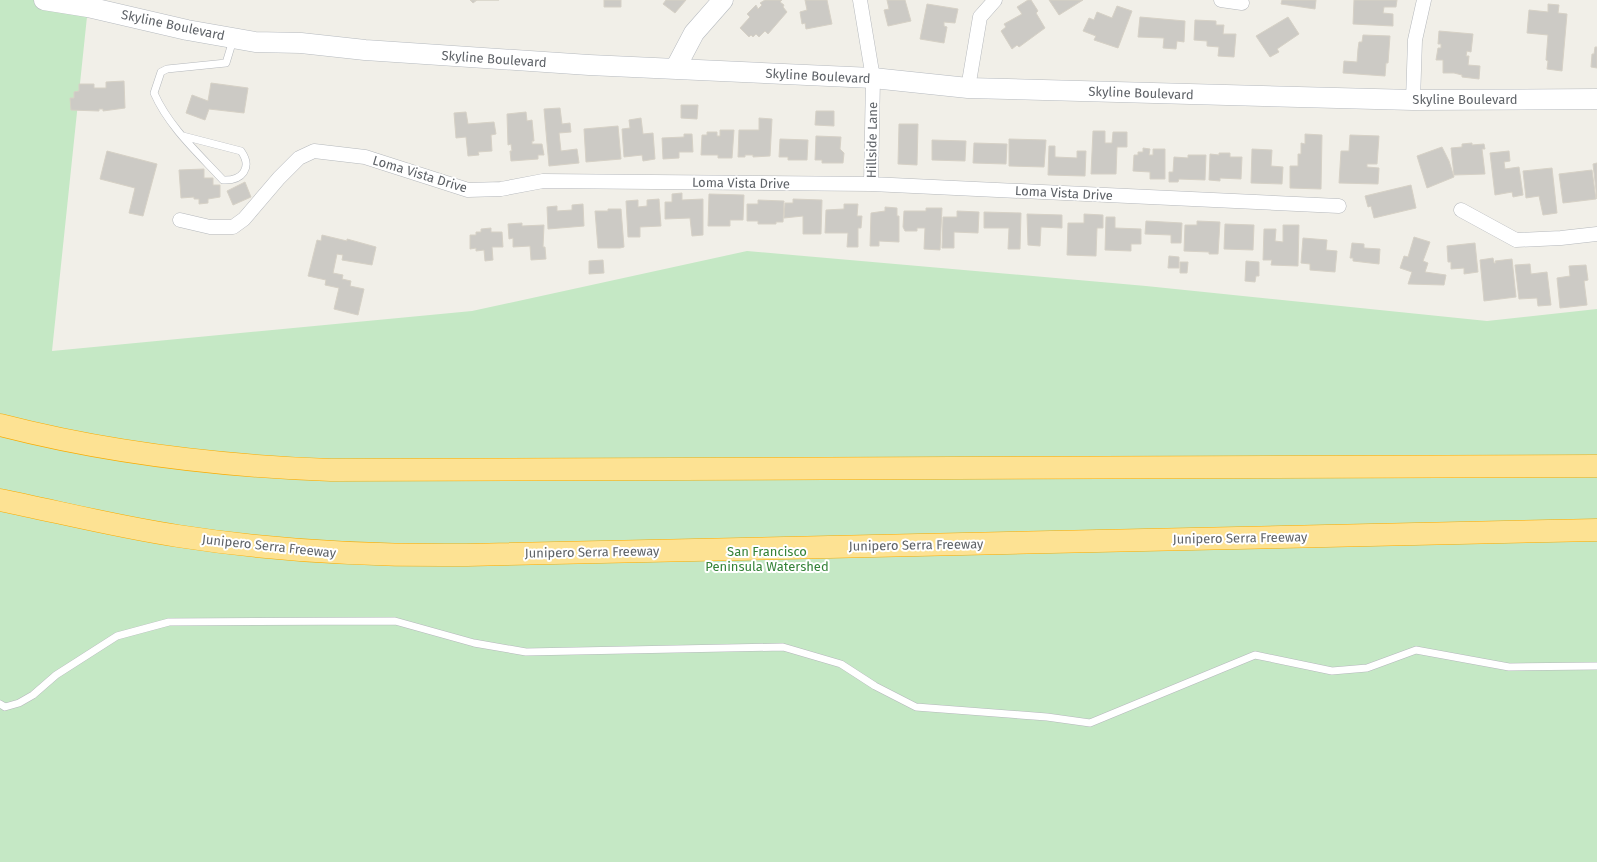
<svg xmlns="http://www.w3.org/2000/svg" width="1597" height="862" viewBox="0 0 1597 862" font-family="'Fira Sans',sans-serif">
<rect width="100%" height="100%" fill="#f1efe8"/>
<!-- green -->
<path fill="#c5e8c5" d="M0 0H44L88 7 52 351 472 311 747 251 1146 286 1487 321 1597 309V862H0Z"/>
<!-- building -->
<path fill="#cccac5" stroke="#d6d1c6" d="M470 0H499H477L473 3Z
M604 0H621V7H604Z
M666 0H686L675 13 663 4Z
M765 0H782L780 2 784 5 783 7 787 12 768 34 765 31 759 37 756 34 753 37 751 35 749 37 740 28 750 17 747 14 756 5 758 9 762 5 760 3Z
M805 0H827L832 24 806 29 805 23 802 24 800 12 807 10Z
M887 0H905L911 21 888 26 884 10 889 9Z
M1028 0H1031L1038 11 1036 13 1045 28 1019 47 1017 45 1012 49 1001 31 1006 27 1004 24 1022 14 1017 7Z
M1049 0H1083L1059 15Z
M1282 0H1316L1315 9 1281 4Z
M1354 0H1397L1396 7H1384L1383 13 1393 14V26L1353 24Z
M927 4 958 9 955 23 944 22V26L947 27 944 43 920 39Z
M1548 4 1559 5 1558 13 1567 14 1562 71 1547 69 1548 61 1546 60 1548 35 1527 33 1529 10 1548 12Z
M1117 6 1132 11 1118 48 1094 40 1096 36 1083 31 1089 18 1094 20 1097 12 1112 18Z
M1140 17 1185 21 1184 42 1177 41 1176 49 1163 48 1164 38 1138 37Z
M1288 17 1299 34 1277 49 1279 52 1270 57 1256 36Z
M1195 20 1216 21V25H1224L1223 34H1236L1234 57 1218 56 1219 47 1207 46V41L1194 40Z
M1439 31 1473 34 1471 52 1467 51 1466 56H1469L1468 65 1480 66 1479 79 1462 77V75L1454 73H1443V60H1436L1438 48H1441V44H1438Z
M1363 35 1390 36 1388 63H1386L1385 76 1343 73 1344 61 1357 62 1358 49 1359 42H1362Z
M1595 47H1597V68L1591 67 1592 54H1594Z
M124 81 125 108 103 111V109H99V111L71 110 70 98H74V92L79 91V84H94V88H106V82Z
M211 83 248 88 244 113 209 109 205 120 186 113 192 95 208 101Z
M681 105H698L697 119 681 118Z
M560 108 562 124 570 123 571 132 559 133 561 151 577 149 579 163 549 166 544 109Z
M816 111H834V126L815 125Z
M466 112 468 124 494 122 496 134 491 135 492 151 478 152 479 155 468 156 466 137 456 138 454 113Z
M526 112 527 121 532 120 534 141H532V144H542L544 155H538V159L511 161 510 151H512L511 144 508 145 507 114Z
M641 118 643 134 653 133 655 159 643 161 642 155 624 157 622 129 630 128 629 120Z
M759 118 772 119 770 156 753 157V155H745V157H738L739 130H759Z
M899 124H918L917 165 898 164Z
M618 126 621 159 586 162 584 129Z
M720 130H734L732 158H718V155H701L702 135H707V132H717V136H720Z
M1093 131H1105V143H1112L1113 132H1127V147H1117L1116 174H1091Z
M684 134H692L693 152H679V158L663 159 662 138 684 137Z
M1305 134 1322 135 1321 189 1290 188V166H1298V154H1301V143L1305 144Z
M1350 135 1379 136 1377 164H1367V167L1379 168 1378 184 1339 183 1341 151H1349Z
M816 136 841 137 840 149 844 153 843 163H822V160H815Z
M780 139 808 140 807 160H788V157H779Z
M1009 139 1046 140 1044 167 1009 166Z
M932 140 966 141 965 161 932 160Z
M974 143 1007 144 1006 164 973 163Z
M1472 143V145L1484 144 1485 149H1482L1485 174 1454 175 1451 148 1462 147V144Z
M1049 146H1055V157L1077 158V151H1086L1085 176 1048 175Z
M1442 147 1449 161 1454 177 1427 188 1417 156Z
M1143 148 1150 149 1149 155H1153V149H1165V179H1150V172L1133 171 1134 155H1138V152H1143Z
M1252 149 1272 150 1271 166 1283 167 1282 184 1251 183Z
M107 151 157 164 143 216 129 213 135 188 100 179Z
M1509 151 1510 161 1504 162 1505 169 1519 167 1523 195 1513 197 1512 192 1495 195 1490 153Z
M1219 153H1230V157H1242L1241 179 1220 178V181L1209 180 1210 154 1219 155Z
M1188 155H1206L1205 180 1179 179 1178 182H1169V172H1173L1174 157 1188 158Z
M1597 163V199L1593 164Z
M1552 168 1557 213 1543 215 1539 196 1526 198 1523 171Z
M204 169V178H213V185H220V197L208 199V203L199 204V199H194V197L181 198 179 170Z
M1592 170 1596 199 1563 203 1559 174Z
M245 182 251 197 233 205 227 191Z
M1411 185 1416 208 1374 218 1371 206 1368 207 1365 196Z
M682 193V200L703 199V235L692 236 690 218 665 219V202H672V194Z
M709 194 744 195 743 220H730V226H708Z
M659 199 661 226 640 227V237H628L626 201 638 200V207L647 206V200Z
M793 199 822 200 821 234H803V216L784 218 785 203H793Z
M758 200 784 201 783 222H776V224H758V221H747V204H758Z
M583 204 584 226 548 229 547 207 557 206V211L572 210V205Z
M844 204H858L857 216H862L861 228H858V247H847L848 233H825L826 210 844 209Z
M885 207 897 208V216H899V242L879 241V246H870L871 213 885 211Z
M926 208H942L940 250 924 249 925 228H917V231H905L903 227 904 211H926Z
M608 209H621L624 247 620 248H598L595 211H608Z
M957 211 979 212 978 233 954 232V248H942L943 217H957Z
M984 212 1021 213 1020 249H1008L1009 228H984Z
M1027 214 1062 215V228L1041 227 1040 246 1028 245Z
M1084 214 1103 215V228H1097L1096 256 1067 255 1068 223H1084Z
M1106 217H1115V228L1141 229V244H1131V251L1105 250Z
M1146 221 1182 223 1181 243H1171V235L1145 234Z
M1197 221 1220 222 1218 254H1209V252L1184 251 1185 225H1197Z
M522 223V226L544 225 543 247H545L546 259 531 260 530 246 513 247V238L509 239 508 224Z
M1225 224 1254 225 1253 250 1224 249Z
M1283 225H1299L1298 266 1271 265 1272 260H1263L1264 229H1276L1275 241 1283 242Z
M491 228V232H502L503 247H492L493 260 485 261 484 250 476 251V248L470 249V235H476V232H481V229Z
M322 235 347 241V239L376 247 372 265 342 260 343 255 337 254 333 273 343 275 342 279 351 281 350 286 364 289 358 315 334 309 339 288 325 285 326 280 308 276 317 240 321 241Z
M1414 237 1430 242 1423 261 1428 263 1425 272 1446 275 1444 285 1408 284 1412 272 1400 268 1404 256 1408 257Z
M1303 238 1327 240 1326 250 1337 251 1335 272 1310 270V264L1301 263Z
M1352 243 1364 244V248L1380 249 1379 264 1353 261V258H1350Z
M1475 243 1478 272 1464 274V268L1451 269V262H1448L1447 246Z
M1169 256 1179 257V268H1168Z
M1493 258 1494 263H1496L1495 261 1512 259 1516 297 1484 301 1480 260Z
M603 260 604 273 589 274V261Z
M1246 261 1259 262V276H1256L1255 282 1245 281Z
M1180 262H1188L1187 273H1180Z
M1530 264 1531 274 1547 272 1551 305 1538 306 1537 298 1519 299 1515 265Z
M1586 265 1588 280 1584 281 1587 305 1560 308 1557 278 1570 276 1569 266Z"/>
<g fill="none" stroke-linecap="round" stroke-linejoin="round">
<defs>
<path id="lane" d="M183 136 241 151C253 168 242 181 223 180 198 153 169 127 154 93L161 72 167 69 226 63 233 40
M0 704 5 707 19 703 33 695 56 675 117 636 169 622 395 621 474 643 526 652 783 647 841 664 875 686 916 707 1047 717 1090 723 1255 655 1332 671 1367 668 1416 650 1509 667 1597 666"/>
<path id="street" d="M860 0 873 78 871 184
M1221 0 1242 3
M968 88 980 17 995 0
M1413 100 1415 40 1424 0
M1461 210 1516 240 1561 238 1597 234
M180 220 210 227H233L244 219 279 178 299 158 314 151 365 157 468 190 501 189 543 181 871 184 1339 206"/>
<path id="secondary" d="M44 0 88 7 187 30 255 42 301 43 365 50 589 65 873 78 968 88 1413 100 1597 99
M675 69 694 33 723 0"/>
<path id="highway" d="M0 425C108 453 220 466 331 470L1597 466
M0 500C59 512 118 527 178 536 274 551 370 556 467 555L1597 530"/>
</defs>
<!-- lane casing -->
<use href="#lane" stroke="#b5b8bc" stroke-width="8"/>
<!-- street casing -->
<use href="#street" stroke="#b5b8bc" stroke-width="15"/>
<!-- secondary casing -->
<use href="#secondary" stroke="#b6babf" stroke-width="21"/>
<!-- highway casing -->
<use href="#highway" stroke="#f9ab00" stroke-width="23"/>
<!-- lane -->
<use href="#lane" stroke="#fff" stroke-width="7"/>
<!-- street -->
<use href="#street" stroke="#fff" stroke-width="14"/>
<!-- secondary -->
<use href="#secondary" stroke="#fff" stroke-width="20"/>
<!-- highway -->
<use href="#highway" stroke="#fde293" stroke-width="22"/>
</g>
<g text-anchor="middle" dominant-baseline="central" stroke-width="4" stroke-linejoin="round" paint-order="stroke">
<!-- street labels -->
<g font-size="13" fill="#5f6368" stroke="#fff">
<text transform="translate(173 25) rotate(12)">Skyline Boulevard</text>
<text transform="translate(494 59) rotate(4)">Skyline Boulevard</text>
<text transform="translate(818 76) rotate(3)">Skyline Boulevard</text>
<text transform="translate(1141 93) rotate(2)">Skyline Boulevard</text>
<text x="1465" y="99">Skyline Boulevard</text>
<text transform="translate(872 140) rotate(-89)">Hillside Lane</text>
<text transform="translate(420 174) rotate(17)">Loma Vista Drive</text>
<text transform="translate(741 183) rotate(1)">Loma Vista Drive</text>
<text transform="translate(1064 193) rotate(3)">Loma Vista Drive</text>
<text transform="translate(1240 538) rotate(-1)">Junipero Serra Freeway</text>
<text transform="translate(916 545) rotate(-1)">Junipero Serra Freeway</text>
<text transform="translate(269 546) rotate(6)">Junipero Serra Freeway</text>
<text transform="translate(592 552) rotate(-1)">Junipero Serra Freeway</text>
</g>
<!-- park labels -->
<g font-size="13" fill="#348238" stroke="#fff">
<text x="767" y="551">San Francisco<tspan x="767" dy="15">Peninsula Watershed</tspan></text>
</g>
</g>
</svg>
